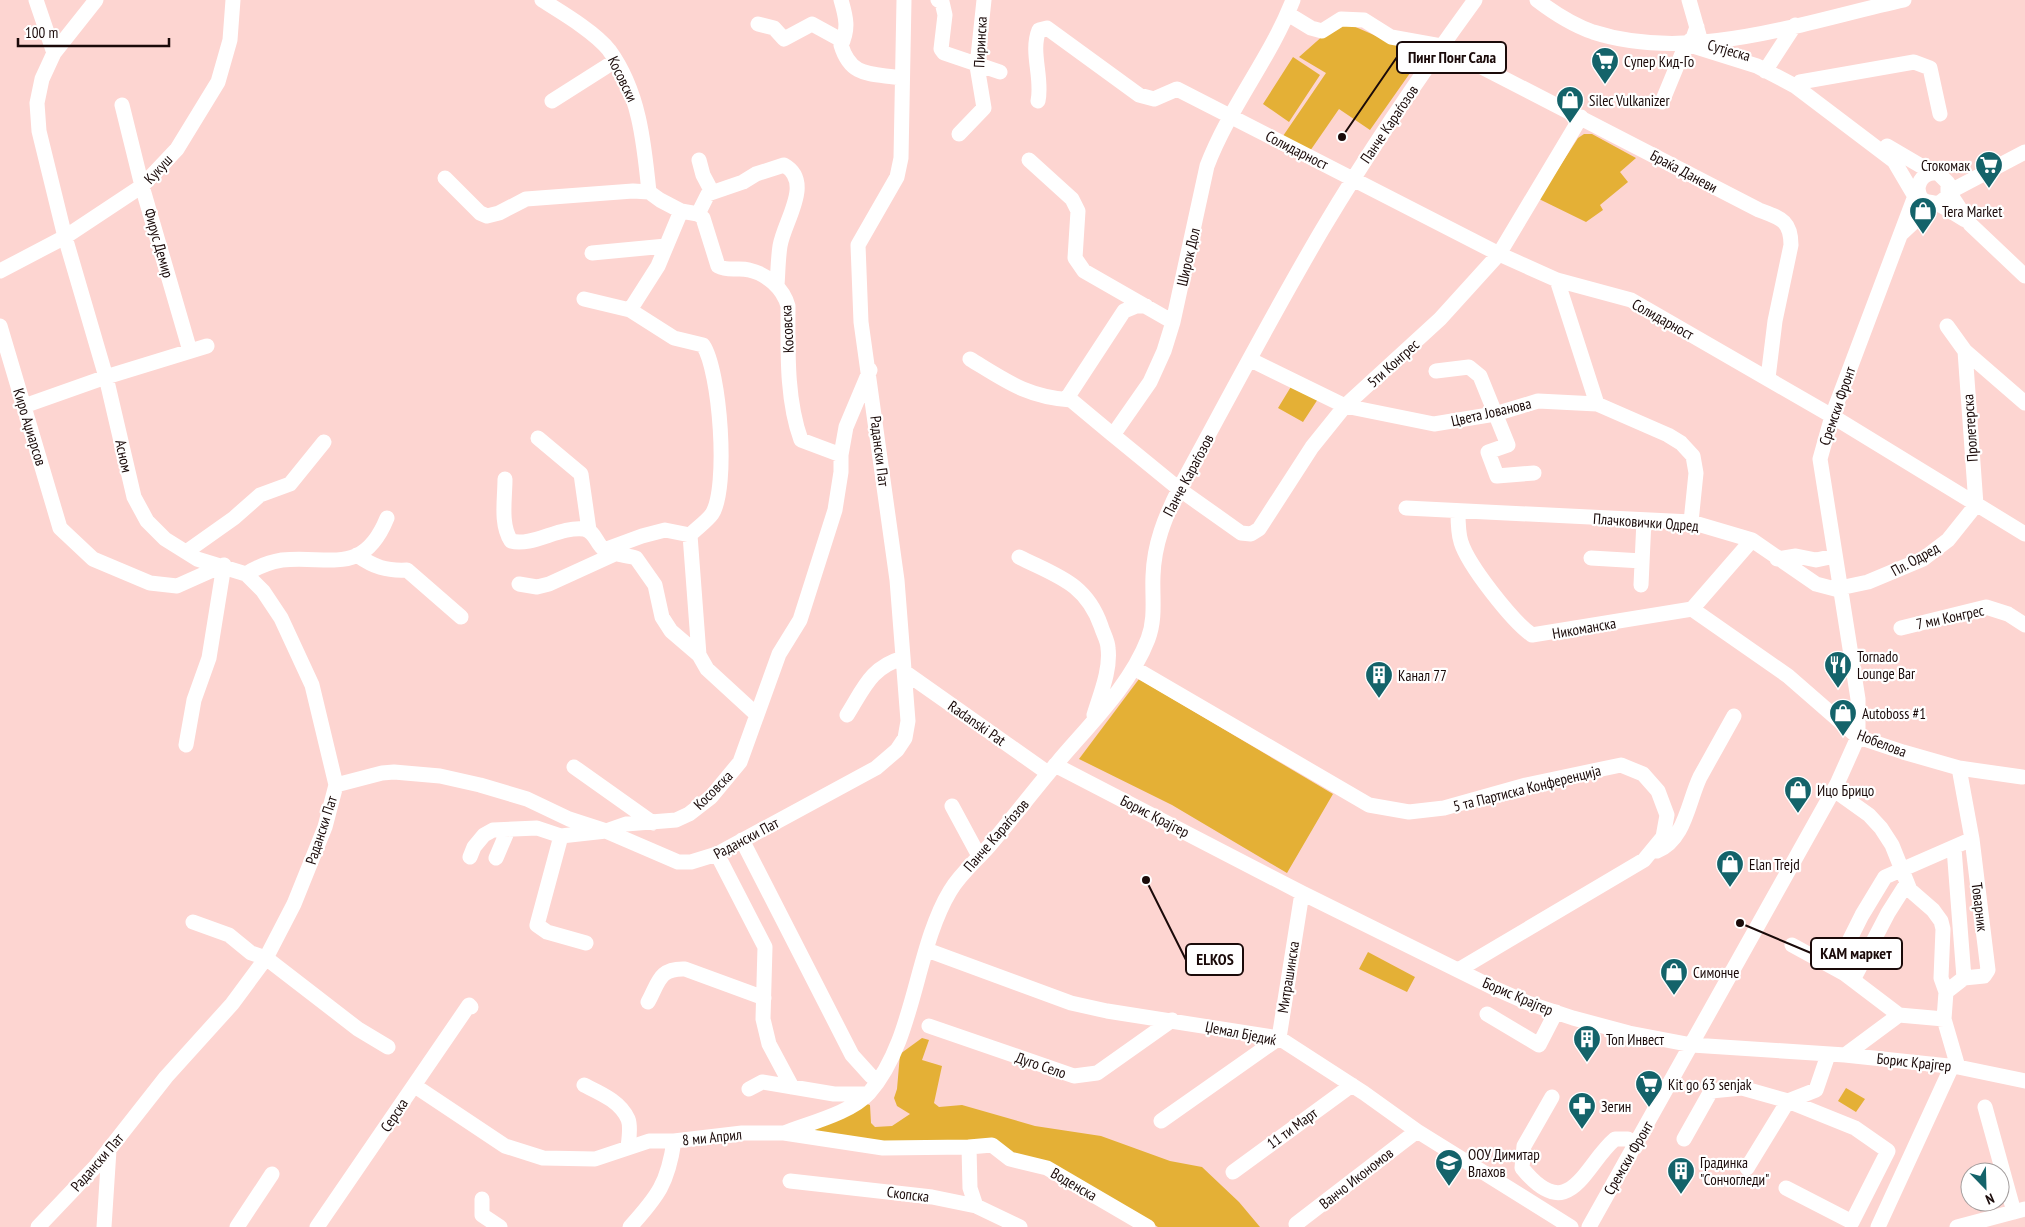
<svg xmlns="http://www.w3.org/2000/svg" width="2025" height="1227" viewBox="0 0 2025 1227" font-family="'PT Sans Narrow',sans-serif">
<rect width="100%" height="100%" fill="#fdd5d1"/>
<!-- green -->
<path fill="#e4b036" d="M1351 25 1422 56 1370 130 1339 109 1310 151 1283 136 1326 73 1299 57 1334 26Z
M1293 57 1320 75 1289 122 1263 104Z
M1584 134H1592L1636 158 1620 172 1628 182 1600 205 1603 210 1586 222 1539 199 1578 138Z
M1292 385 1318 399 1303 422 1278 408Z
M1139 679 1333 794 1287 873 1172 805 1079 759Z
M1368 952 1415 977 1407 992 1359 969Z
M922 1038 929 1040 922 1060 942 1066 934 1103 939 1107 962 1105 1035 1126 1101 1136 1170 1161 1202 1167 1239 1202 1260 1227H1158L1047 1164 1010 1154 809 1136 812 1127 864 1103 870 1105 871 1123 875 1127 892 1126 910 1114 897 1106 894 1098 897 1089 900 1054Z
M1846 1088 1865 1099 1856 1112 1838 1101Z"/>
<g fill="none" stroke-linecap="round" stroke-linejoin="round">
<!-- minor -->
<path stroke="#fff" stroke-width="15" d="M36 0 54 53
M542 0C561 12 595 32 609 50 639 91 644 142 649 192
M841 0C846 17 849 29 841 45 851 78 871 73 901 78
M938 0 942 2 945 15 941 49 944 53 1000 72
M1293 0C1270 59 1230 106 1207 166L1173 322 1164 351 1150 382 1113 435 1179 489 1241 533 1251 534 1259 529 1312 447 1345 406 1440 319 1499 254 1581 117
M1537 0C1554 13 1573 25 1593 32 1692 64 1807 21 1904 0
M1689 0 1699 35
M1288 14 1311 28 1322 31 1341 19 1364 20 1391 37 1441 46 1759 210C1780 218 1791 220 1791 245L1775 321 1768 378
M758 24 774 28 784 39 812 24 843 41
M1690 45 1757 66 1795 86 1894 161 1914 195
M1765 71 1795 25
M1800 82 1914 62 1930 68 1940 114
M552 101 615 61
M1038 101C1043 78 1030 52 1039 30L1047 28 1139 95 1154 99 1177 89 1499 254 1557 280 1631 300 1832 416 2025 534
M1662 102 1686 44 1693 38 1697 27
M122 105 142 186 190 351
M959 134 984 108 977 66 984 0
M1887 146 1933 173
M2025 152 1949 192 1970 224 2025 276
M699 160 703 175 712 192
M1029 160 1072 199 1078 211 1075 258 1084 271 1173 322
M445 178 480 213 487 216 499 213 526 199 633 191 649 192 660 200 681 211 698 214 703 218 718 266C729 272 738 267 749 270 767 274 783 288 788 306 788 349 786 399 801 440L841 455
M1938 204 1948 196V183L1938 173C1927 172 1920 177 1918 188 1920 206 1930 200 1940 205 1949 210 1957 215 1965 220
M698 214 708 194 743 182 756 174 784 165C814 182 784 221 780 246 778 259 778 272 777 285
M1901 234 1933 204
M592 253 666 246
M0 271 65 237 142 186 177 149 218 82 230 40 233 0
M1557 280 1597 404
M584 299 630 310 674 338 703 345C720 370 729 488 712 514 707 521 697 528 690 535L665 530 642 536 604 550
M630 310 658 266 681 211
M0 326 60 528 93 559 150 583 177 586 224 565
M1965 351 2025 403
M970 359C1006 381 1027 397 1071 400
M1251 360 1345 406 1434 424 1495 414 1538 401 1597 404 1668 435 1681 443 1693 456 1696 473 1691 522
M1436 371 1469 367 1480 376 1508 445 1488 452 1497 476 1534 473
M24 406 106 377 207 346
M1113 435 1071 400 1069 395 1124 311 1136 306H1146
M538 438 581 474 589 530
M505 479C505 499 500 524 511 541 532 547 560 526 584 529 596 531 596 545 605 550 613 555 627 555 636 558L655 585 662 617 671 631 699 655
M1406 508 1691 522 1752 540 1816 584 1835 589 1868 582 1923 559 1948 540 1976 505 1965 351 1947 326
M1458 511C1458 521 1458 533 1461 542 1468 565 1512 621 1532 635L1692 609 1752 540
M690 535 699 655 707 669 756 714
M186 552 234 518 260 495 290 484 324 442
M357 555C374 567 386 571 407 570L461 617
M1019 557C1057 576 1086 583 1101 626 1103 633 1108 641 1108 648 1111 669 1100 695 1094 715
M1591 558 1642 561
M1777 559 1796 556 1816 560 1835 556
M246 574C257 567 270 562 282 560 329 555 363 577 387 518
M519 584 537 587 549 584 617 553
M1641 585 1644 520
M1692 609 1788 676 1858 737 1903 752 1959 768 2022 777
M1901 628 1986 607 2008 614 2025 625
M1134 668 1369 805 1409 812 1444 808 1526 785 1621 765 1643 774 1658 791 1667 815 1663 837 1644 860 1460 969
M906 673 1048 773
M847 715C864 688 871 667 903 658
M186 745 194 700 209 658 224 565
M1055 765 1302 893 1494 988 1528 1003 1573 1018 1629 1033 1692 1045 1845 1055 1958 1067 2025 1081
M574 767 653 823
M336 785 382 773 394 772 440 776 480 785 527 799 569 819 606 831 678 862H691L717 854 876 768 897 750 905 738 908 721 897 580 861 322 858 245 897 177 901 158 904 0
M1834 790 1869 815 1881 828 1892 845 1910 890 1933 910 1941 921 1943 929 1941 978 1946 992
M952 806 979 856
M561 836 537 925 547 932 586 943
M742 840 852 1055 871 1076 878 1080
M1954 848 1964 978
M1657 851C1685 840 1688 802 1700 777 1711 757 1723 736 1734 716
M717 854 765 947 763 1019 769 1044 792 1087
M470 857 474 847 484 835 493 830 537 828 561 836 606 831 626 824 676 820 689 814 711 797 740 762 779 654 800 620 835 510 841 472V455L846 427 870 370
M496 858 508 830
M193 922 229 935 251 953 266 958 358 1029 388 1047
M1792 945 1845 974 1899 1015
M927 950 1071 1003 1107 1011 1279 1038 1364 1093 1417 1131 1571 1227
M1845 974 1849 965 1846 947 1862 915 1885 877 1972 839
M1853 980 1888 913 1907 883
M648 1002C659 982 659 968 685 969L764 998
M1487 1014 1539 1045 1556 1012
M1944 1019 1946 992 1964 978 1984 976 1988 970 1972 839 1959 768
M929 1026 1074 1076 1097 1073 1172 1020
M1845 1055 1899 1015 1944 1019 1958 1067
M584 1085C600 1093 620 1101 628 1119 631 1126 629 1139 628 1147
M418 1088 505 1146 543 1158 595 1159 649 1141H674L742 1133H784L883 1148 969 1147 970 1188 976 1206
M749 1089 762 1082 834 1094H868
M1552 1097 1524 1146 1522 1168C1570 1227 1584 1165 1615 1139H1628L1636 1146
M1985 1107 2014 1212
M1161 1121 1279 1038 1302 893
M784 1133C809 1123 851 1113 869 1093 915 1041 915 949 950 891 961 873 976 861 989 846 1012 819 1034 790 1057 763 1089 725 1130 686 1148 639 1156 618 1152 597 1153 576 1154 544 1165 517 1179 489 1226 403 1272 315 1322 230 1369 151 1421 74 1475 0
M1684 1139 1711 1091 1742 1088 1788 1101 1855 1128 1888 1151 1852 1222 1786 1188
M969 1147 992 1145 1010 1159 1047 1168 1148 1227
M1747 1168 1788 1101 1816 1090 1828 1055
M1233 1172 1352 1085
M790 1181 932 1197 976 1206 1020 1227
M482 1199V1215L500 1227
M1296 1224 1417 1131
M38 1227 96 1166 166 1077 232 1004 266 958 294 904 325 827 336 785 312 685 281 618 263 591 246 574 197 559 165 539 147 521 134 497 106 377 65 237 39 131 37 103 42 79 54 53 96 0
M104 1227 109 1150
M237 1227 272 1174
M317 1227 469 1005 471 1007
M630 1227C658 1196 668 1183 674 1141
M1589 1227 1837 784 1858 737V699L1820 459 1832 416 1918 188
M1878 1227 1952 1066
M1957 1227 2025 1209"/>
</g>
<!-- icons -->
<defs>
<symbol id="supermarket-pin" viewBox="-11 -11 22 30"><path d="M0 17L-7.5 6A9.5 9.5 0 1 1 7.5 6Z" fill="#14636a" stroke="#fff"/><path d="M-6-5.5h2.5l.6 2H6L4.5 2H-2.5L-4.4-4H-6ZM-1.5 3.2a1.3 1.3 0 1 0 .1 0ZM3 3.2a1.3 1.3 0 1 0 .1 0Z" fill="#fff"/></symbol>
<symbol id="shop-pin" viewBox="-11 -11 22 30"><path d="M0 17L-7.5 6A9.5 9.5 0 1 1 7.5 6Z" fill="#14636a" stroke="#fff"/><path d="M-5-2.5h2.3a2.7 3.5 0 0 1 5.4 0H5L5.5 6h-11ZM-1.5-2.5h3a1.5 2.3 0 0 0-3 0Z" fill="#fff"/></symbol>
<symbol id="restaurant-pin" viewBox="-11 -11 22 30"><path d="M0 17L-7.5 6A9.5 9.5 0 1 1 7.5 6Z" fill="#14636a" stroke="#fff"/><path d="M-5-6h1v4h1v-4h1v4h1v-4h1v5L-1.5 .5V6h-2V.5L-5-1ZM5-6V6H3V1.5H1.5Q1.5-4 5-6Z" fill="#fff"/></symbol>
<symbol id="building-pin" viewBox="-11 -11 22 30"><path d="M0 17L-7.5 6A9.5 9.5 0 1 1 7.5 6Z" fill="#14636a" stroke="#fff"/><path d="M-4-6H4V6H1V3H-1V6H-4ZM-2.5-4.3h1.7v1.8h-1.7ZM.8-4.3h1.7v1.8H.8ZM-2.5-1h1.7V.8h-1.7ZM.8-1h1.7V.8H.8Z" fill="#fff"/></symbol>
<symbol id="pharmacy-pin" viewBox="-11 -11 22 30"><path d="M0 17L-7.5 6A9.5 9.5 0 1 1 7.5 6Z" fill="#14636a" stroke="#fff"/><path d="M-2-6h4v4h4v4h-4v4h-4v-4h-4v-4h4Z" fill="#fff"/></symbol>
<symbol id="school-pin" viewBox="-11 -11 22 30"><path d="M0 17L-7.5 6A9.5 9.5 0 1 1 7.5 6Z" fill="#14636a" stroke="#fff"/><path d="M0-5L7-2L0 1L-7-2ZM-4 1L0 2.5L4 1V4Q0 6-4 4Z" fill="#fff"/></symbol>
</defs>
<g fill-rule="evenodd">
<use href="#supermarket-pin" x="1589" y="45" width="32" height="43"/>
<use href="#shop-pin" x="1554" y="84" width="32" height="43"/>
<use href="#supermarket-pin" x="1973" y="149" width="32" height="43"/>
<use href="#shop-pin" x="1907" y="195" width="32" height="43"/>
<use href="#restaurant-pin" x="1822" y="649" width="32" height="43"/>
<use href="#building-pin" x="1363" y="659" width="32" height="43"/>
<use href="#shop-pin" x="1827" y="697" width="32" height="43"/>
<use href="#shop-pin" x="1782" y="774" width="32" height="43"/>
<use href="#shop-pin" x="1714" y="848" width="32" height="43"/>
<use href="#shop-pin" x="1658" y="956" width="32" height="43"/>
<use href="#building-pin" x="1571" y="1023" width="32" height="43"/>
<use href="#supermarket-pin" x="1633" y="1068" width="32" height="43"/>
<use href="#pharmacy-pin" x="1566" y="1090" width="32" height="43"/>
<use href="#school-pin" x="1433" y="1147" width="32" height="43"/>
<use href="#building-pin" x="1665" y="1155" width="32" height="43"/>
</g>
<g text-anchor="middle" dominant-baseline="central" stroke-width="4.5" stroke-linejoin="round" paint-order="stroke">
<!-- street labels -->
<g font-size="15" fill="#1a0a09" stroke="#fff">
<text transform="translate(980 42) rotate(-87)">Пиринска</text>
<text transform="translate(1729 50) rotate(16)">Сутјеска</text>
<text transform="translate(623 79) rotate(64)">Косовски</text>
<text transform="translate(1389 124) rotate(-56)">Панче Караѓозов</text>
<text transform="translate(1297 150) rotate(27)">Солидарност</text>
<text transform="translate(158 169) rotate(-47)">Кукуш</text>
<text transform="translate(1684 171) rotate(28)">Браќа Даневи</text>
<text transform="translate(159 243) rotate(74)">Фирус Демир</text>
<text transform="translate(1188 257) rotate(-77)">Широк Дол</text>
<text transform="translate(1663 319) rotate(29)">Солидарност</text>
<text transform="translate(787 329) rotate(-93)">Косовска</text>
<text transform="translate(1393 363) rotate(-42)">5ти Конгрес</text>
<text transform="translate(1837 406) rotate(-71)">Сремски Фронт</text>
<text transform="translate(1491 412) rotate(-13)">Цвета Јованова</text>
<text transform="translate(30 427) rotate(73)">Киро Аџиарсов</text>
<text transform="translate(1970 428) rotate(-94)">Пролетерска</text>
<text transform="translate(880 451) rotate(83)">Радански Пат</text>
<text transform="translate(124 456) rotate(78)">Асном</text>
<text transform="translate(1188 475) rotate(-62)">Панче Караѓозов</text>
<text transform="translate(1646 522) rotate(4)">Плачковички Одред</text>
<text transform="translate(1915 559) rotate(-29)">Пл. Одред</text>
<text transform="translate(1950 617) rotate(-12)">7 ми Конгрес</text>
<text transform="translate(1584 628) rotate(-10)">Никоманска</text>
<text transform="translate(977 723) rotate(35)">Radanski Pat</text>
<text transform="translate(1882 743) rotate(21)">Нобелова</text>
<text transform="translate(1527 788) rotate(-14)">5 та Партиска Конференција</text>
<text transform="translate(713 790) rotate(-45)">Косовска</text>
<text transform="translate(1155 816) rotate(27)">Борис Крајгер</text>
<text transform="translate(321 830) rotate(-72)">Радански Пат</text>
<text transform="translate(996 835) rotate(-49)">Панче Караѓозов</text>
<text transform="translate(746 838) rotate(-28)">Радански Пат</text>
<text transform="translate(1980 907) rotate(83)">Товарник</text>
<text transform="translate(1288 977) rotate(-81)">Митрашинска</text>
<text transform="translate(1518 996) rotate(23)">Борис Крајгер</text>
<text transform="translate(1241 1033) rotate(11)">Џемал Бједиќ</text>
<text transform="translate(1914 1062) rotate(6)">Борис Крајгер</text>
<text transform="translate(1041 1065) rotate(19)">Дуго Село</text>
<text transform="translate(394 1115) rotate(-56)">Серска</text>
<text transform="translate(1292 1128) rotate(-36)">11 ти Март</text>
<text transform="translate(712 1137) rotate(-6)">8 ми Април</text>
<text transform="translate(1628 1158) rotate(-60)">Сремски Фронт</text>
<text transform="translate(97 1162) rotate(-49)">Радански Пат</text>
<text transform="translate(1356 1178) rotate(-38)">Ванчо Икономов</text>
<text transform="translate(1074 1184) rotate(30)">Воденска</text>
<text transform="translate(908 1194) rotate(7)">Скопска</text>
</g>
<!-- poi labels -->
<g font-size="15" fill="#1a0a09" stroke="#fff" text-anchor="start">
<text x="1624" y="61">Супер Кид-Го</text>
<text x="1589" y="100">Silec Vulkanizer</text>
<text x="1970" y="165" text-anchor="end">Стокомак</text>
<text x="1942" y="211">Tera Market</text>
<text x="1857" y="656">Tornado<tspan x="1857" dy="17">Lounge Bar</tspan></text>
<text x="1398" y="675">Канал 77</text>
<text x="1862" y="713">Autoboss #1</text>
<text x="1817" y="790">Ицо Брицо</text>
<text x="1749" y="864">Elan Trejd</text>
<text x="1693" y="972">Симонче</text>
<text x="1606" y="1039">Топ Инвест</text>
<text x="1668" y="1084">Kit go 63 senjak</text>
<text x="1601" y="1106">Зегин</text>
<text x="1468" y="1154">ООУ Димитар<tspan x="1468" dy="17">Влахов</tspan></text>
<text x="1700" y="1162">Градинка<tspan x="1700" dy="17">"Сончогледи"</tspan></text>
</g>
</g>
<!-- callouts -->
<path fill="none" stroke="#1a0a09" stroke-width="2" d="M1342 137L1397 57M1740 923L1811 953M1146 880L1186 960"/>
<g fill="#1a0a09" stroke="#fff" stroke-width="2">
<circle cx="1342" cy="137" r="5"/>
<circle cx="1740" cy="923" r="5"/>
<circle cx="1146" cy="880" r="5"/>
</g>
<g fill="#fff" stroke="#1a0a09" stroke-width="2">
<rect x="1397" y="42" width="109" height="31" rx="5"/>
<rect x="1811" y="938" width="91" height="31" rx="5"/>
<rect x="1186" y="944" width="57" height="31" rx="5"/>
</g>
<g font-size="16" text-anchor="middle" font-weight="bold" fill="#1a0a09">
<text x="1452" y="63">Пинг Понг Сала</text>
<text x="1856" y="959">КАМ маркет</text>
<text x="1215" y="965">ELKOS</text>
</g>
<!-- north arrow -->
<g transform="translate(1985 1187) rotate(157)"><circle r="24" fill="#ffffff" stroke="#a39d9d"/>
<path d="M0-4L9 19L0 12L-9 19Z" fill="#14636a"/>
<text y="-8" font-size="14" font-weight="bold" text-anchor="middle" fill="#1a0a09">N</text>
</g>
<!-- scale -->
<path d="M18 38v8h151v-8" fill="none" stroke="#1a0a09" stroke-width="2.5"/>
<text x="25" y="38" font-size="15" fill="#1a0a09" stroke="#ffffff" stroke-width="4" paint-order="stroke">100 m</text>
</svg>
